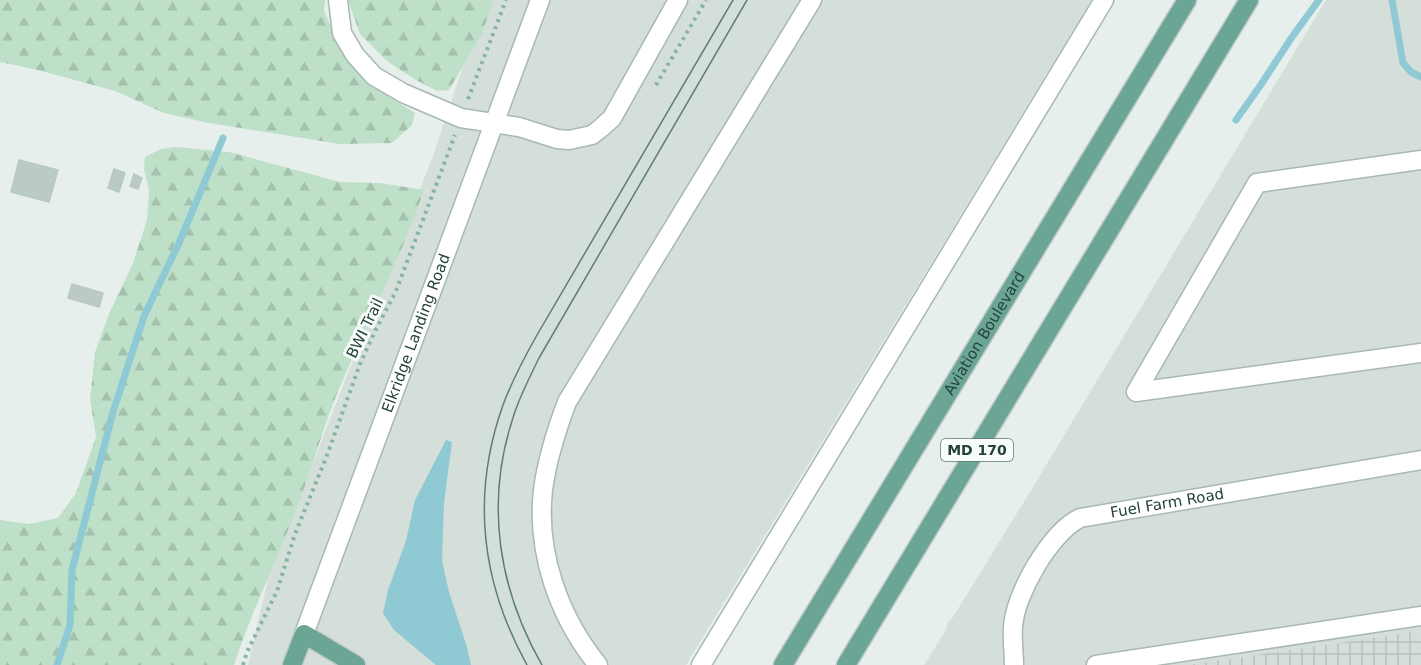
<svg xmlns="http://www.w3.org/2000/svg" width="1421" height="665" viewBox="0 0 1421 665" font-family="'DejaVu Sans',sans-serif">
<defs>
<pattern id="industrial-grid" width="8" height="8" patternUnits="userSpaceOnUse" patternTransform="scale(1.5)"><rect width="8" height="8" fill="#d4dfda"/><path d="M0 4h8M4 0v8" fill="none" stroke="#b6c1bc"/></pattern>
<pattern id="forest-firs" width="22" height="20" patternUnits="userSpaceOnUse" patternTransform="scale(1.5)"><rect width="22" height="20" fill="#bfe0c8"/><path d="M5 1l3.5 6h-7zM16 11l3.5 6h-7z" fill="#a4c1ad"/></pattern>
</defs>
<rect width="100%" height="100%" fill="#e6efeb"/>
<!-- built -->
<path fill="#d4dfda" d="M485 0H1092L686 665H248L269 575 433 156Z
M1326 0H1421V665H924L947 629V623L953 617 1027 497Z"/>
<!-- industrial -->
<path fill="url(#industrial-grid)" d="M1421 631V665H1188Z"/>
<!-- forest -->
<path fill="url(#forest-firs)" d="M0 0H325L324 11 341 50 370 85 415 113 412 125 392 143 340 144 209 123 164 113 115 91 38 70 0 62Z
M348 0H493L482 34 449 90 437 91 414 79 387 61 360 34Z
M175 147 229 152 340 182 380 183 424 190C401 257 369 319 341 384 323 426 312 470 295 513 275 564 251 613 234 665H0V520L29 524 58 518 76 493 96 437 90 399 95 352 109 314 133 263 147 220 149 190 144 169 145 157 161 149Z"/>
<!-- water -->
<path fill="#8ec9d4" d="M446 440 452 442 444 503 442 561 449 592 467 647 471 665H436L394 630 383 613 388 590 406 541 415 500Z"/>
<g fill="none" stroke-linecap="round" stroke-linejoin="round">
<!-- stream -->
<path stroke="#8ec9d4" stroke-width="7" d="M1392 0 1403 63 1411 72 1421 77
M1236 120 1260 86 1292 37 1319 0
M57 665 70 625 72 570 113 412 144 316 179 243 223 138"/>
</g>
<!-- building -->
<path fill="#bbcac4" stroke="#b8c9c2" stroke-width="1.5" d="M19 160 58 170 49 202 11 192Z
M114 169 125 173 119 192 108 188Z
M134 174 142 178 138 189 130 186Z
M72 284 103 293 99 307 68 298Z"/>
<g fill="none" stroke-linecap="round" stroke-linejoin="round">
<defs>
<g id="minor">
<path d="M338 0 342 33 355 55 374 76 403 93 461 118 519 127 557 139 569 140 592 135 601 128 612 118 678 0"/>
<path d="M1421 160 1257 183 1136 392 1421 353"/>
<path id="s1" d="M304 634 540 0"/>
<path d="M598 665C559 617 536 553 543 490 547 460 556 431 567 402L812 0"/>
<path d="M701 665 1104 0"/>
<path id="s2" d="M1014 665C1014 653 1012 640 1013 627 1015 594 1050 533 1080 518L1421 460"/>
<path d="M1096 665 1421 616"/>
</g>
<g id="major">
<path d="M292 665 304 634 356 665"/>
<path id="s3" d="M783 665 1187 0"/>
<path d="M846 665 1249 0"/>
</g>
</defs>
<!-- minor casing -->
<use href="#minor" stroke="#a8b8b2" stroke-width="21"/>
<!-- major casing -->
<use href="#major" stroke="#c2cac8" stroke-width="21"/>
<!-- path -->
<path stroke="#86b3a5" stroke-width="4" stroke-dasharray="3 4.5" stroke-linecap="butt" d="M656 85 706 0
M468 99 506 0
M243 665 247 652 277 591 295 534 326 458 360 364 375 331 396 291 455 135"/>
<!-- minor -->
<use href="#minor" stroke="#fff" stroke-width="18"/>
<!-- major -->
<use href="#major" stroke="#6aa596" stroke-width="18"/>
<!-- tram -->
<path stroke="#5f7d75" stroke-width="1.5" d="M527 665C481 582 471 495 503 405 512 381 524 358 537 335L733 0
M542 665C499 590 485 505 512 421 518 399 529 379 539 358L747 0"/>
</g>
<g text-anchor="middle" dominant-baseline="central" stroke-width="6" stroke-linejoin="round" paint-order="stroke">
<!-- shield labels -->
<rect fill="#f7fbf9" stroke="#637a73" stroke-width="1.5" x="941" y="439" width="72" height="22" rx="4.5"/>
<g font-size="14" font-weight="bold" fill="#24423a">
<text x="977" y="450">MD 170</text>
</g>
<!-- street labels -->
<g font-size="15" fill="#24423a" stroke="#f7fbf9">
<text transform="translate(365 328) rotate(-64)">BWI Trail</text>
<text stroke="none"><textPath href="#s1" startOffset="321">Elkridge Landing Road</textPath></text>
<text stroke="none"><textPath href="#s3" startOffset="388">Aviation Boulevard</textPath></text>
<text stroke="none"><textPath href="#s2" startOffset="258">Fuel Farm Road</textPath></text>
</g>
</g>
</svg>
